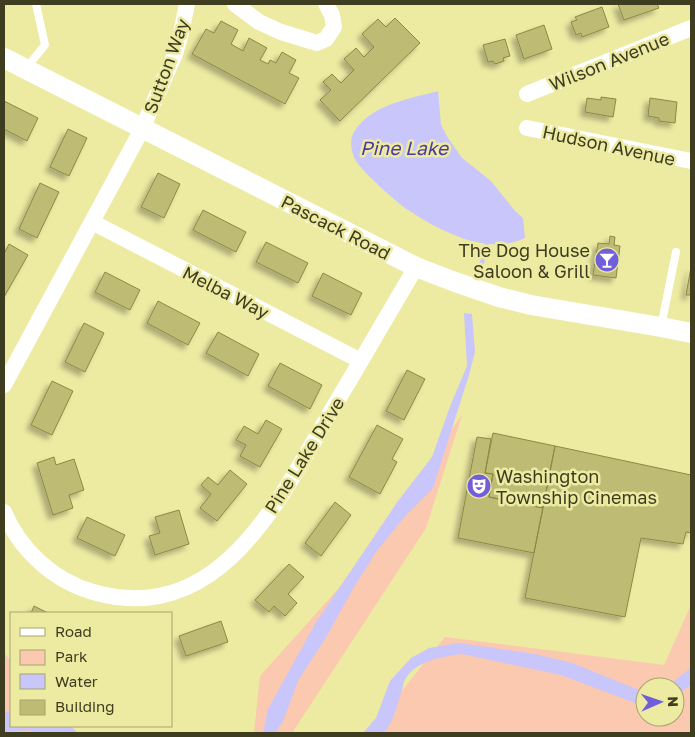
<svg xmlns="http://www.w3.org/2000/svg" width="695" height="737" viewBox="0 0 695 737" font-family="'Golos Text',sans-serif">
<defs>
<filter id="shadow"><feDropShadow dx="-4.5" dy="4.5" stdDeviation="2.5" flood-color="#0004"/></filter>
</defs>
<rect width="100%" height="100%" fill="#edeaa2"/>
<!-- green -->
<path fill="#fbc8b0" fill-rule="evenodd" d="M462 415 426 528 292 733H254L260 676 339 588Z
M691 605V733H368L445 637 664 665ZM645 687H675V717H645Z
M4 653 11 661V726L73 733H4Z"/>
<!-- water -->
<path fill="#c8c6fb" d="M438 91 441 125 448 138 462 158 491 181 515 211 523 218 525 238C502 249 475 244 452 234 437 228 422 219 408 210 397 203 362 171 356 161 351 152 349 140 354 132 371 104 410 99 438 91Z
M464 313 472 314 475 352 469 375 433 488 406 515 376 552 354 587 325 639 299 679 283 721 275 733H263L268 709 315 624 398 501 432 457 451 404 467 366Z
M459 643 535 654 572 663 639 690 645 689V702L635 703 561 675 462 654C444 656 416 661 406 678 403 682 403 689 401 693 397 706 393 722 384 733H363L376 718 390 681 411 658 429 648Z
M691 668V685L675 696V687H666Z
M11 711V726H71L78 733H35L29 730 4 732V712Z"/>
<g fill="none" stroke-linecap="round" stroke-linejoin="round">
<!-- stream -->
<path stroke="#c8c6fb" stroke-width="4.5" d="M480 270 487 243"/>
</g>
<!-- building -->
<path fill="#bebb75" stroke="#8c8944" filter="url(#shadow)" d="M618 4H657L659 8 624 20Z
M602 7 609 27 582 37 581 33 576 35 571 22 577 20 575 17Z
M395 18 420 43 340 121 320 100 331 90 323 82 332 74 341 83 354 70 344 59 356 48 364 57 374 47 362 34 378 19 386 27Z
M221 21 238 30 231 44 243 51 249 38 267 48 260 60 268 64 270 60 276 63 282 52 296 60 289 73 299 78 285 104 192 54 206 29 214 33Z
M544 25 552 49 524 59 516 35Z
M505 39 510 56 503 58 504 61 495 64 493 61 488 62 483 45Z
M601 97 616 99 613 117 585 112 587 98 601 100Z
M650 98 677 102 675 123 659 121V118L648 116Z
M4 101 38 118 27 141 4 129Z
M68 129 87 138 69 176 50 167Z
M158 173 180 184 164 218 141 207Z
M40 183 59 192 37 238 19 229Z
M203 210 246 232 236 252 193 230Z
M610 236 615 237 614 245 620 246 616 278 593 275 598 243 609 244Z
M266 242 308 263 298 283 256 262Z
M9 244 28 255 4 297V254Z
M691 267V295H686Z
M105 272 140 290 130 310 95 292Z
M323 273 362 293 351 315 312 296Z
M158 301 200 323 188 345 147 323Z
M84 323 104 333 85 372 65 362Z
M218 332 259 354 248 376 206 353Z
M280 363 322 385 310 409 268 386Z
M407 370 425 379 404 420 386 411Z
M52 381 73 391 52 435 31 425Z
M266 420 282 429 260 467 240 456 246 445 236 440 244 426 258 434Z
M377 425 403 439 392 459 397 462 380 494 349 477Z
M493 433 555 446 543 508 489 497 493 474 485 473Z
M477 437 491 439 485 473 493 474 489 497 543 508 534 553 458 538Z
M555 446 691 475V533L686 532 683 544 641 538 625 617 525 598Z
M54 457 56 465 74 459 84 490 69 495 73 508 53 515 37 463Z
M230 470 247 484 217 521 200 508 211 494 201 485 208 477 218 485Z
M335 502 351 515 321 556 305 543Z
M179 510 189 544 155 555 149 536 160 533 155 517Z
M87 517 125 535 115 556 77 538Z
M289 564 304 577 288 594 297 603 285 616 274 606 269 612 255 600Z
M34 606 48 613H31Z
M221 621 228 642 186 656 179 636Z"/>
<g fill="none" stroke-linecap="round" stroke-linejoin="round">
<!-- service -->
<path stroke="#fff" stroke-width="8" d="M27 67 45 45 36 4
M661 327 676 252"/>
<!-- minor -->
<path stroke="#fff" stroke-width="16" d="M235 4 259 22 281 32 317 43 326 39 334 27 332 15 326 4
M527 94 691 28
M527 128 691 161
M92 222 361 361
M4 385 142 129 175 54 181 33 187 4
M4 512C20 550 54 581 93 592 218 628 279 501 330 413 359 365 387 316 416 267"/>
<!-- tertiary -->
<path stroke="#fff" stroke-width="20" d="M4 58 416 267 455 282 499 297 531 305 661 327 691 333"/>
</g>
<!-- icons -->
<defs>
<symbol id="bar-disc" viewBox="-11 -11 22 22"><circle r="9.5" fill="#715fd9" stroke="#edeaa2"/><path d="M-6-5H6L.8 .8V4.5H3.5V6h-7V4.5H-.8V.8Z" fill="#fff"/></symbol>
<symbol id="theatre-disc" viewBox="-11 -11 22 22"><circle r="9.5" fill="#715fd9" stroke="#edeaa2"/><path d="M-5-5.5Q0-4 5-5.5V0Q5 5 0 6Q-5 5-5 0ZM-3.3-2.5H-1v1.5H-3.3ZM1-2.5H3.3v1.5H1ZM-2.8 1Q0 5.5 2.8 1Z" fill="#fff"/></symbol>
</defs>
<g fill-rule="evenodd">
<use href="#bar-disc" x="593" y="246" width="28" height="28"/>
<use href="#theatre-disc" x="465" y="472" width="28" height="28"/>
</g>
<g text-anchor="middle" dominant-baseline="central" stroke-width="5" stroke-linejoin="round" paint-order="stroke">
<!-- street labels -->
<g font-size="18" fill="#3e3d20" stroke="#edeaa2">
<text transform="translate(609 61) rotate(-22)">Wilson Avenue</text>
<text transform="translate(166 66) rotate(-70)">Sutton Way</text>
<text transform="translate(609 145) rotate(12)">Hudson Avenue</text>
<text transform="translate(336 227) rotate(27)">Pascack Road</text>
<text transform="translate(226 292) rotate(27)">Melba Way</text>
<text transform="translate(304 455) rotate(-58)">Pine Lake Drive</text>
</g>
<!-- poi labels -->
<g font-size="18" fill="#3e3d20" stroke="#edeaa2" text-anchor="end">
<text x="590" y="250">The Dog House<tspan x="590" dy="21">Saloon &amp; Grill</tspan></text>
<text x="496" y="476" text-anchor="start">Washington<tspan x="496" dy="21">Township Cinemas</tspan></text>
</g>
<!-- water labels -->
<g font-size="19" font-style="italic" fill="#4c3b9e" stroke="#edeaa2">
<text x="404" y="147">Pine Lake</text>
</g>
</g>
<!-- border -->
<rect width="695" height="737" fill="none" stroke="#3e3d20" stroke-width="10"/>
<!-- legend -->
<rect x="10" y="612" width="162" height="115" fill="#edeaa2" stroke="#a7a56e"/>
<rect x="20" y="628" width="25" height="8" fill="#ffffff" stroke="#a7a56e"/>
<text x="55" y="637" font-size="15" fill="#3e3d20">Road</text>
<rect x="20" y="650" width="25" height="15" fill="#fbc8b0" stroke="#a7a56e"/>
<text x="55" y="662" font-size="15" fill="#3e3d20">Park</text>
<rect x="20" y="674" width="25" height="15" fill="#c8c6fb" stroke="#a7a56e"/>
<text x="55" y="687" font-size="15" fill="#3e3d20">Water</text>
<rect x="20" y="700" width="25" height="15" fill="#bebb75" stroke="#a7a56e"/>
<text x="55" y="712" font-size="15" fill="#3e3d20">Building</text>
<!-- north arrow -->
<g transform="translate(660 702) rotate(88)"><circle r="24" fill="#edeaa2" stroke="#a7a56e"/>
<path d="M0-4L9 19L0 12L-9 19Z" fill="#715fd9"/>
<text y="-8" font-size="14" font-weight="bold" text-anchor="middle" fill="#3e3d20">N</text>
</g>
</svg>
